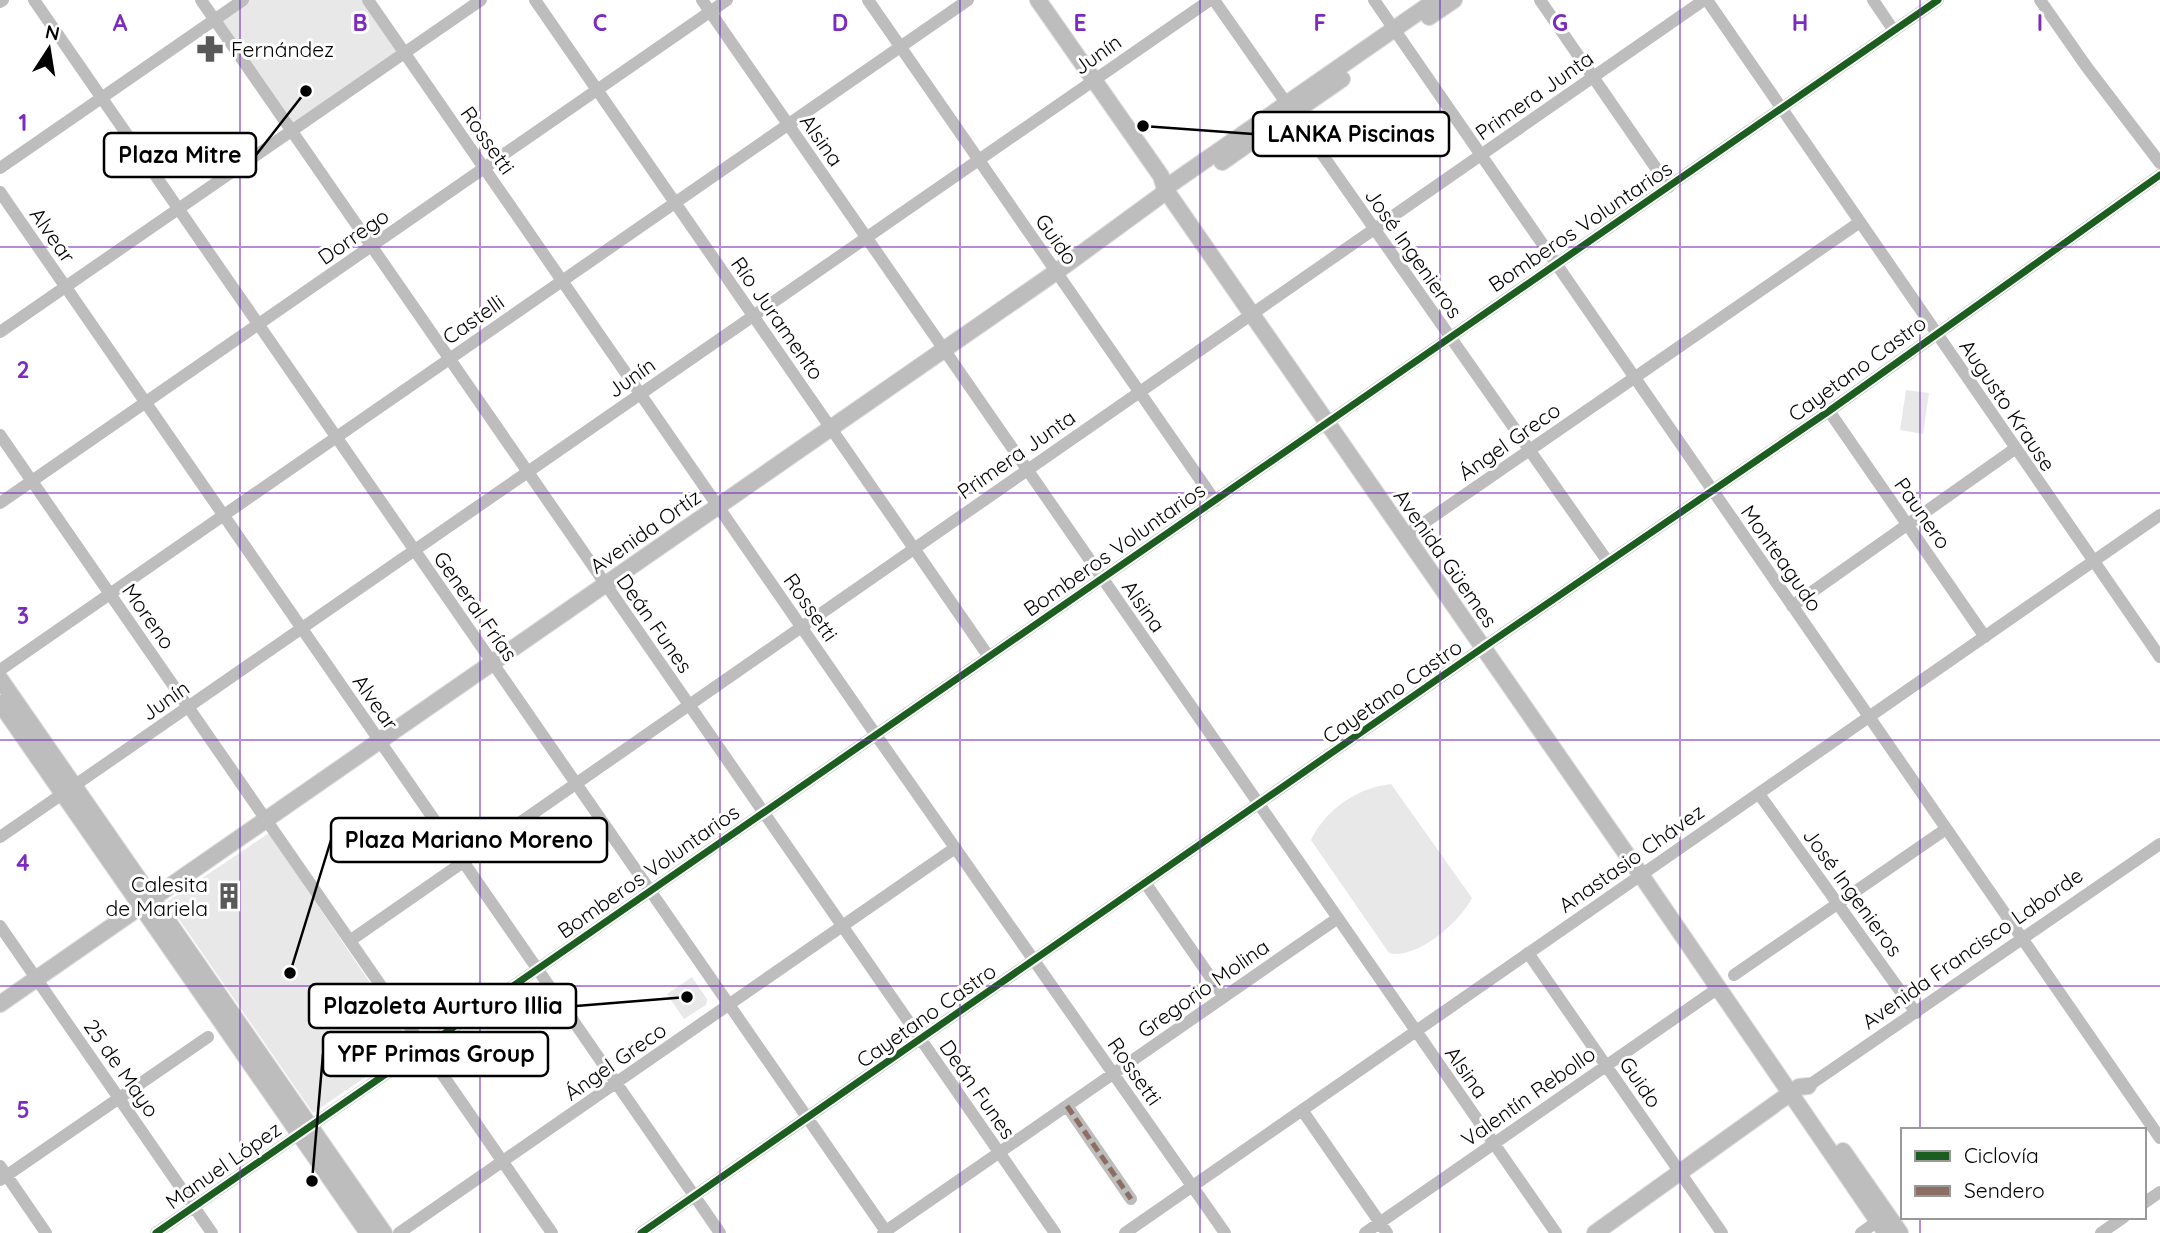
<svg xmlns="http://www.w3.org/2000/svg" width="2160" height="1233" viewBox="0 0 2160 1233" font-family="Quicksand,sans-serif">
<rect width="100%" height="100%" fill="#fff"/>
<!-- green -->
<path fill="#e8e8e8" d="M245 0H362L399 54 292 129 217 19Z
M1906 390 1929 393 1923 434 1900 430Z
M1391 784 1472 898C1460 922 1417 960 1389 953L1311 840C1326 809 1357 788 1391 784Z
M269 833 412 1045 313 1113 167 902Z
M692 977 707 999 706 1005 684 1019 667 994Z"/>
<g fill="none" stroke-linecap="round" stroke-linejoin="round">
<defs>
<path id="major" d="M1038 0 1161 176 1165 189 1641 875 1886 1233
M1429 17 1454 0
M1222 162 1342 79
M0 679 384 1233
M0 703 368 1233
M0 1004 1056 272 1160 196 1171 184 1436 0
M1843 1151 1900 1233
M1595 1233 1799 1087 1808 1086"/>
</defs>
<!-- major casing -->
<use href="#major" stroke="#dbdbdb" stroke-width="18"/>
<!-- minor -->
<path stroke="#bdbdbd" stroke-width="12" d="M34 0 887 1233
M201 0 1055 1233
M368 0 876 735 1225 1233
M535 0 989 657
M702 0 1556 1233
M868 0 1215 501
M1214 0 1608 562
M1374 0 2160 1138
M1540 0 1669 187
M1707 0 2160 657
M1873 0 1894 31
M2040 0 2086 66 2160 163
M0 2 3 0
M0 168 243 0
M0 192 720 1233
M0 332 481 0
M1829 411 1985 637
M0 435 552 1233
M0 503 727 0
M1405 536 1860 222
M1792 606 2016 448
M0 670 968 0
M1759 794 1916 1013
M0 837 1210 0
M1146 884 1224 997
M0 926 212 1233
M351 940 1704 0
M1528 953 1722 1233
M1734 975 1946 829
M1808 1086 2160 844
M1067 1106 1131 1199
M1302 1110 1387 1233
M0 1166 46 1233
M0 1180 208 1037
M2144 1203 2160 1192
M156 1233 1938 0
M399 1233 955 848
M641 1233 1491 642 1829 411 2160 175
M883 1233 1338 918
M1125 1233 2160 515
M1365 1233 1714 991
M1861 1233 1883 1217
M2101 1233 2124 1217"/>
<!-- major -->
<use href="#major" stroke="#bdbdbd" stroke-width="16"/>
<!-- quiet -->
<path stroke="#8d6e63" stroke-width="5" stroke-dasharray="10 5" stroke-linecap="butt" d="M1067 1106 1131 1199"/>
<defs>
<path id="cycleway" d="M156 1233 1938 0
M641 1233 1491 642 1829 411 2160 175"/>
</defs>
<!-- cycleway casing -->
<use href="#cycleway" stroke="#fff" stroke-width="11"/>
<!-- cycleway -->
<use href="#cycleway" stroke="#1b5e20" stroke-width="7"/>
</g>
<!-- grid -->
<path fill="none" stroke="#7b2cbf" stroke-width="2" stroke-opacity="0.55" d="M240 0V1233M480 0V1233M720 0V1233M960 0V1233M1200 0V1233M1440 0V1233M1680 0V1233M1920 0V1130M0 247H2160M0 493H2160M0 740H2160M0 986H2160M1920 1217V1233"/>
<!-- icons -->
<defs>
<symbol id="pharmacy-bare" viewBox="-9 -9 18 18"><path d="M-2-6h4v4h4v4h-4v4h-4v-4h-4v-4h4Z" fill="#595959" stroke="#fff" stroke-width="2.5" paint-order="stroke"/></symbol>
<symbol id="building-bare" viewBox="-9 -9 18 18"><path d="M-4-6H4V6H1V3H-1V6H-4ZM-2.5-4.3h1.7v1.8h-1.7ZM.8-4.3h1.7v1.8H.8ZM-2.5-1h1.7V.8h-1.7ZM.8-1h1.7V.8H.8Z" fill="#595959" stroke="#fff" stroke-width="2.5" paint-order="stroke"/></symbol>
</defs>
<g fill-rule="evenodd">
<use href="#pharmacy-bare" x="191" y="30" width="38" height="38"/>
<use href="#building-bare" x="210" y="877" width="38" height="38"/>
</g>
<g text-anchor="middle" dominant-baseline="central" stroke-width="6" stroke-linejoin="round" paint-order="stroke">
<!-- poi labels -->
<g font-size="21" fill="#000" stroke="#fff" text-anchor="start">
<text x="231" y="49">Fernández</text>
<text x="208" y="884" text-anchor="end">Calesita<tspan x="208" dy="24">de Mariela</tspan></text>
</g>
<!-- street labels -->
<g font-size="21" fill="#000" stroke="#fff">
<text transform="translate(1097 54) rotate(-35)">Junín</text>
<text transform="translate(1534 95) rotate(-35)">Primera Junta</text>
<text transform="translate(488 140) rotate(55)">Rossetti</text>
<text transform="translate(822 140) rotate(55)">Alsina</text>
<text transform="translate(1580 226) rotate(-34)">Bomberos Voluntarios</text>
<text transform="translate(53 235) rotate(55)">Alvear</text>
<text transform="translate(353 236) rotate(-35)">Dorrego</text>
<text transform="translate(1057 239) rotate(55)">Guido</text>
<text transform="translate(1414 253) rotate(55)">José Ingenieros</text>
<text transform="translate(778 318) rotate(55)">Río Juramento</text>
<text transform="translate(473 319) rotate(-35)">Castelli</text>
<text transform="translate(1857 368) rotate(-36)">Cayetano Castro</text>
<text transform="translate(631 377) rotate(-35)">Junín</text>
<text transform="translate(2008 405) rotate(56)">Augusto Krause</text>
<text transform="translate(1509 441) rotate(-35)">Ángel Greco</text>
<text transform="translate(1016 454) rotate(-35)">Primera Junta</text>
<text transform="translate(1923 513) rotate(55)">Paunero</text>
<text transform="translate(645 531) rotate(-35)">Avenida Ortíz</text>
<text transform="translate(1114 549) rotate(-35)">Bomberos Voluntarios</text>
<text transform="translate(1446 558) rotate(55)">Avenida Güemes</text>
<text transform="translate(1782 558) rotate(55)">Monteagudo</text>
<text transform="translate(476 606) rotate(55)">General Frías</text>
<text transform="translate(1144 606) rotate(55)">Alsina</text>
<text transform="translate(811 607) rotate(55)">Rossetti</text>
<text transform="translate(149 616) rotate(55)">Moreno</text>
<text transform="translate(655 623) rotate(55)">Deán Funes</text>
<text transform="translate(1392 691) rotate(-35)">Cayetano Castro</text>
<text transform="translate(165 700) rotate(-35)">Junín</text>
<text transform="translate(376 702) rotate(55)">Alvear</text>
<text transform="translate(1631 858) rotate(-35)">Anastasio Chávez</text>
<text transform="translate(648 871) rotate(-35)">Bomberos Voluntarios</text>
<text transform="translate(1853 892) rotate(54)">José Ingenieros</text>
<text transform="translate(1972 948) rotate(-35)">Avenida Francisco Laborde</text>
<text transform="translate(1203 988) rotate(-35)">Gregorio Molina</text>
<text transform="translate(926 1015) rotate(-35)">Cayetano Castro</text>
<text transform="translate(615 1061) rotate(-35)">Ángel Greco</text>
<text transform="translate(122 1068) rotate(55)">25 de Mayo</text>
<text transform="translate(1135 1071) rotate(55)">Rossetti</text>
<text transform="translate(1467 1072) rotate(55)">Alsina</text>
<text transform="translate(1641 1082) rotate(55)">Guido</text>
<text transform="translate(978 1089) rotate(55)">Deán Funes</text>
<text transform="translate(1528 1096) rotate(-35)">Valentín Rebollo</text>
<text transform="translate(223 1165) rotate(-35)">Manuel López</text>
</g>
</g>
<g font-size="23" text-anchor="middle" font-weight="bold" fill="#7b2cbf" stroke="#fff" stroke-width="6" stroke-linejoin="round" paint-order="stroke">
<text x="120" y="31">A</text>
<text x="360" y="31">B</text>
<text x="600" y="31">C</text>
<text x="840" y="31">D</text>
<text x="1080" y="31">E</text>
<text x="1320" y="31">F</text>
<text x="1560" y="31">G</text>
<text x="1800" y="31">H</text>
<text x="2040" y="31">I</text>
<text x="23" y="131">1</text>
<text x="23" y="378">2</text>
<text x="23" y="624">3</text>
<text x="23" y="871">4</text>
<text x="23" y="1118">5</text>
</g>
<!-- callouts -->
<path fill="none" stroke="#000" stroke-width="2.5" d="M1143 126L1253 134M306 91L256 155M290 973L331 840M687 997L576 1006M312 1181L323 1054"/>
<g fill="#000" stroke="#fff" stroke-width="2.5">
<circle cx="1143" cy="126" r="7"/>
<circle cx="306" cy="91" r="7"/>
<circle cx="290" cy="973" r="7"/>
<circle cx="687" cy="997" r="7"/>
<circle cx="312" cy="1181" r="7"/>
</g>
<g fill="#fff" stroke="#000" stroke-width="2.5">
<rect x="1253" y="112" width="196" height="44" rx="7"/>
<rect x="104" y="133" width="152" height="44" rx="7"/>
<rect x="331" y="818" width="276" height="44" rx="7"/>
<rect x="309" y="984" width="267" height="44" rx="7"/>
<rect x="323" y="1032" width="225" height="44" rx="7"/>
</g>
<g font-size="23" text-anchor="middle" font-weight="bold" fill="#000">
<text x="1351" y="142">LANKA Piscinas</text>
<text x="180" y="163">Plaza Mitre</text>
<text x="469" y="848">Plaza Mariano Moreno</text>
<text x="443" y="1014">Plazoleta Aurturo Illia</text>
<text x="436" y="1062">YPF Primas Group</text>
</g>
<!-- legend -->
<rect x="1901" y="1128" width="245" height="91" fill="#ffffff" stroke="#999999" stroke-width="2"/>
<rect x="1915" y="1151" width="35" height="10" fill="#1b5e20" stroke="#999999" stroke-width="2"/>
<text x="1964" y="1163" font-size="21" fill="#000000">Ciclovía</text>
<rect x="1915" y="1186" width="35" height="10" fill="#8d6e63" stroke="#999999" stroke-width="2"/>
<text x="1964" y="1198" font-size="21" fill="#000000">Sendero</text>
<!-- north arrow -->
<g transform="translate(49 49) rotate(12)" stroke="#ffffff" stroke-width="5" paint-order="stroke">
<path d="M0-5L12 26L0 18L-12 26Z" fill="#000000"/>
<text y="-10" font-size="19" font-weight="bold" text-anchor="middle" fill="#000000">N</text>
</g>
</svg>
